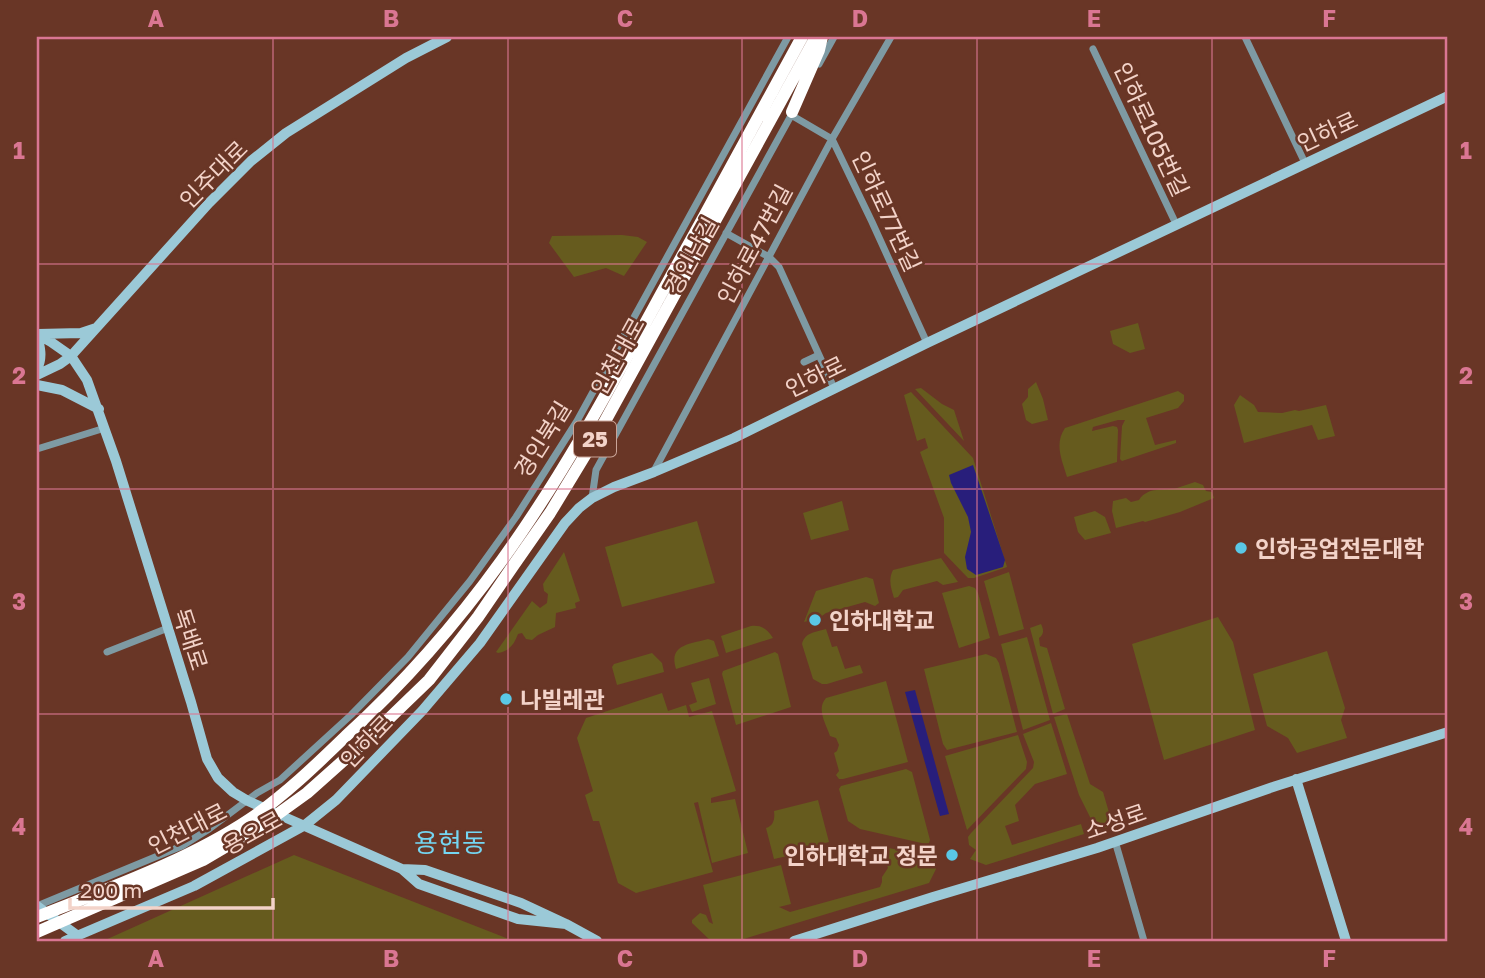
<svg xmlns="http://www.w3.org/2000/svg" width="1485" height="978" viewBox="0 0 1485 978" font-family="'Golos Text','Noto Sans KR',sans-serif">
<rect width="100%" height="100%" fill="#693626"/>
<!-- green -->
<path fill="#665b1e" d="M622 235 638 237 647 242 624 276 606 268 574 277 549 243 552 236Z
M1138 323 1145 349 1130 353 1113 344 1110 331Z
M1036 382 1043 399 1048 420 1032 424 1026 420 1022 404 1028 397V389Z
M921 388 942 404 954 410 964 441 915 389Z
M1178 391 1184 395V401L1178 408 1146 418 1155 445 1176 440V443L1122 461 1120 459 1122 426 1125 420H1118L1093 427 1092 431 1113 426 1117 427 1118 430 1117 462 1067 477C1062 460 1054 444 1065 428Z
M911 392 973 458 1007 567 974 578H968L944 553V518L920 452 928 448 925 438 917 441 904 395Z
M1240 395 1254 405 1258 412 1282 413 1295 410 1299 411 1326 405 1335 436 1318 440 1312 425 1244 443 1234 405Z
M1195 482 1203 485 1206 491 1212 492 1214 498 1180 512 1145 522 1143 521 1116 528 1112 511 1113 501 1126 498 1131 502 1139 500C1148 486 1164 491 1177 488 1183 486 1189 484 1195 482Z
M842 501 849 530 811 540 803 513Z
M1095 511 1105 517 1111 533 1085 540 1078 532 1074 517Z
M697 521 715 583 622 607 605 547Z
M564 552 580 601 575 603 576 608 556 613 555 627 538 635 532 640 526 639 522 633 518 634C514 645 509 651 498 653L496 652 532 601 540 608 547 603 548 594 544 591 543 584Z
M941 558 958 582 943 585 937 581 903 590 898 597 894 598C891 588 888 580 893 570Z
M1009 572 1024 629 999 636 984 581Z
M866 577 873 579 879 603 875 606 865 602 826 613 819 618 804 622 816 591Z
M969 586 975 588 978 593 990 638 959 648 942 593Z
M1218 617 1233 642 1255 730 1164 760 1132 644Z
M1041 624C1044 630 1044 634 1039 638L1040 646 1047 648 1065 709 1053 714 1030 628Z
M751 626C762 625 767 629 773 638L726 653 721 636Z
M826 629 832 647 837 646 845 669 860 665 863 673 827 684H822L813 679 802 644C805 632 816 632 826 629Z
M1027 637 1050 720 1023 730 1001 644Z
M708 639 714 641 719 656 676 669C668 644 691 644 708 639Z
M1327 651 1345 708 1341 720 1347 738 1297 753 1288 738 1267 726 1253 674Z
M775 652 778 654 791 707 736 725 722 674 723 671Z
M652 653 662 663 664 672 617 685 612 667 614 664Z
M986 654 996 658 999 663 1017 732 947 750 943 744 924 669Z
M709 678 716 704 692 712 689 705 697 702 691 683Z
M886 681 908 762 843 779H839L836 775 839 771 834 753 837 751 839 745 836 738 830 736C826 724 816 709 826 698Z
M662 693 668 711 686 705 689 717 712 711 736 791 711 798V803L735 799 748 853 712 863 698 802 694 803 713 872 636 893 618 883 599 821H593L585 795 593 791 577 738 586 718Z
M1067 714 1090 784 1103 792 1113 826 1095 831 1092 821 1079 795 1054 717Z
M1051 723 1067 774 1035 784 1015 805 1019 821 1005 826 1012 845 1081 824 1084 834 986 865 970 859 976 850 969 845 968 837 971 833 1033 768 1034 762 1023 734Z
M1018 735 1027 762 1026 769 967 830 945 756Z
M906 769 912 772 930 840 929 843 926 844 860 829 848 821 839 789 841 786Z
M818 800 829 842 814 846V850L774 859 766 828C774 826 775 818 774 811Z
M880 846 935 858 936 869 929 883 737 941H711L692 923V920L700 913 706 915 709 922 713 924 703 885 781 865 791 904 779 907 790 912 880 887 882 882V877L888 868Z
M294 855 514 941H103Z"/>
<!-- water -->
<path fill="#281e7b" d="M973 465 1005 560 1003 567 976 575 967 569 965 557 971 532 968 517 951 483 949 475Z
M915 690 949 814 940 816 905 692Z"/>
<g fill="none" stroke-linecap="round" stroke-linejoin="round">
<!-- street -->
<path stroke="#7e9aa3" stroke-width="7" d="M1245 37 1305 163
M1093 49 1176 224
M819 64 834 37
M791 115 832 139 872 222 927 343
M726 233 769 257 779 267 834 388
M804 362 819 355
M37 449 105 428
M654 471 832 139 891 37
M592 498 596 470 793 112
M107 652 168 628
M1115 841 1144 941
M37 906 160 855 182 846 209 829 257 793 280 780 351 715 408 657 470 581 516 517 577 421 788 37"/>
<!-- secondary -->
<path stroke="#9bc9d7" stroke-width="10" d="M37 334 51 342 71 356 87 380 116 461 191 702 207 759 218 778 233 792 248 801 402 869
M38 334 81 333 96 328
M37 335C40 346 43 358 37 369
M37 375 60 364 71 356 209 203 251 161 286 133 406 58 447 37
M37 385 62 390 99 409
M1296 779 1346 941
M37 906 78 936
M566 924 518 919 419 884 402 869 425 870 521 903 566 924 597 941
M65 941 194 886 305 825 336 800 422 711 480 643 565 523 579 508 592 498 614 487 654 472 734 438 927 343 1448 96
M794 941 933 897 1097 848 1276 786 1448 732"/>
<!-- highway -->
<path stroke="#fff" stroke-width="12" d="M792 112 819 50 822 37
M37 917C107 889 187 861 250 819 285 795 316 765 346 736 404 683 456 624 502 560 562 477 611 386 660 296 708 210 755 123 802 37
M37 932 203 860 264 824 307 793 371 736 429 680 478 617 513 566 550 513 598 434 816 37"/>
</g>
<!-- grid -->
<path fill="none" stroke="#da7692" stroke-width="2" stroke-opacity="0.55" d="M273 37V941M508 37V941M742 37V941M977 37V941M1212 37V941M37 264H1448M37 489H1448M37 714H1448"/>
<!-- markers -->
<g fill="#5ac8e6" stroke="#693626" stroke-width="2.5">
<circle cx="1241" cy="548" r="7"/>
<circle cx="815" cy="620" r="7"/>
<circle cx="506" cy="699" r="7"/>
<circle cx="952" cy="855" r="7"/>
</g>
<g text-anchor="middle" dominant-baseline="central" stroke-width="5" stroke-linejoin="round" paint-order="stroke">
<!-- shield labels -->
<rect fill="#693626" stroke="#caa498" stroke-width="2" x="574" y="421.5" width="42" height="35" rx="5"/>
<g font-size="21" font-weight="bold" fill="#f3d3c9">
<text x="595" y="439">25</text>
</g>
<!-- street labels -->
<g font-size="23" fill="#f3d3c9" stroke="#693626">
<text transform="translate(1152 129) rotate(65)">인하로105번길</text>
<text transform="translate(1327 131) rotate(-25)">인하로</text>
<text transform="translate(213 174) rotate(-45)">인주대로</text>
<text transform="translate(887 211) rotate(65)">인하로77번길</text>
<text transform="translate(754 244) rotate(-62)">인하로47번길</text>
<text transform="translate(691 256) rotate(-61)">경인남길</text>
<text transform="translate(617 356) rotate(-61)">인천대로</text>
<text transform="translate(815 376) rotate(-26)">인하로</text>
<text transform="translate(542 439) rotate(-58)">경인북길</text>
<text transform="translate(191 639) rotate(72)">독배로</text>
<text transform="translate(366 741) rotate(-46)">인하로</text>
<text transform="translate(1115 821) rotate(-19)">소성로</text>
<text transform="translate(187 828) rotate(-27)">인천대로</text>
<text transform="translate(252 832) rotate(-29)">용오로</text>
</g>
<!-- poi labels -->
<g font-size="23" font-weight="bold" fill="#f3d3c9" stroke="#693626" text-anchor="start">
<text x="1255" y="548">인하공업전문대학</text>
<text x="829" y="620">인하대학교</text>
<text x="520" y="699">나빌레관</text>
<text x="938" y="855" text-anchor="end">인하대학교 정문</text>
</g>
<!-- quarter labels -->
<g font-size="26" fill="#74d6f2" stroke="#693626">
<text x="450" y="842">용현동</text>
</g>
</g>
<!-- border -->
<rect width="1485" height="978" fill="none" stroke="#693626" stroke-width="77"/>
<!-- scale -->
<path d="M70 898v10h203v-10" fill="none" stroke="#f3d3c9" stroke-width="3.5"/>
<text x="80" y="898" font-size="21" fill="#f3d3c9" stroke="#693626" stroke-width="5" paint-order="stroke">200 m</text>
<rect x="38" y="38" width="1408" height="902" fill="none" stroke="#da7692" stroke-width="2.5"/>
<g font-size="23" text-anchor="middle" font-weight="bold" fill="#da7692">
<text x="156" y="27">A</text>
<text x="391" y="27">B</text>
<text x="625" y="27">C</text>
<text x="860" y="27">D</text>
<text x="1094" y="27">E</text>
<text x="1329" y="27">F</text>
<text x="19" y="159">1</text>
<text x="1466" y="159">1</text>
<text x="19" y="384">2</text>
<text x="1466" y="384">2</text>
<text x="19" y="610">3</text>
<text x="1466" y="610">3</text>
<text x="19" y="835">4</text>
<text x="1466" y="835">4</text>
<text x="156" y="967">A</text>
<text x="391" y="967">B</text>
<text x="625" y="967">C</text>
<text x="860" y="967">D</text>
<text x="1094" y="967">E</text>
<text x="1329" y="967">F</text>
</g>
</svg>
